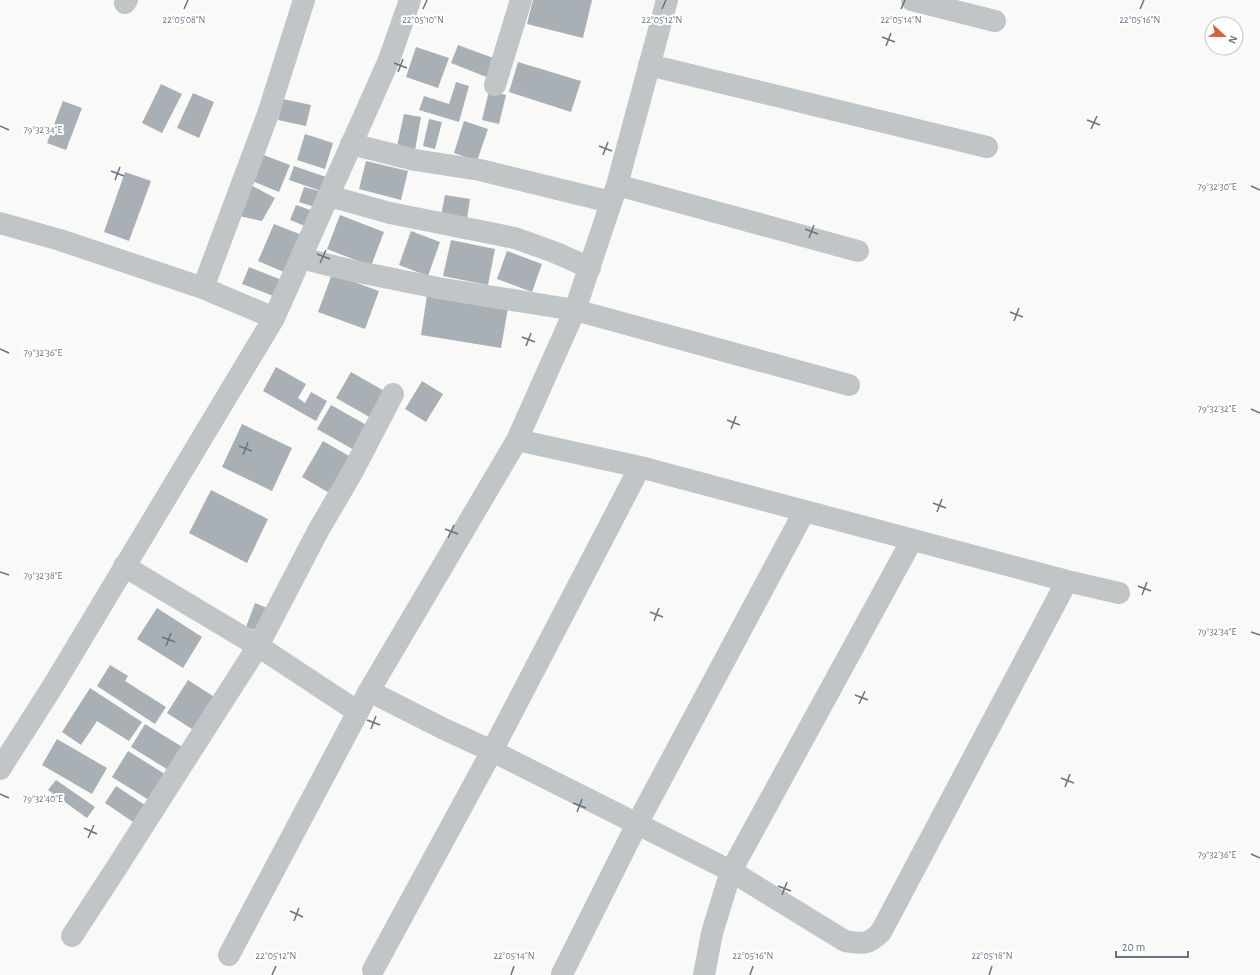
<svg xmlns="http://www.w3.org/2000/svg" width="1260" height="975" viewBox="0 0 1260 975" font-family="'Alegreya Sans',sans-serif">
<rect width="100%" height="100%" fill="#f9f9f7"/>
<!-- building -->
<path fill="#a8b0b6" d="M533 0H592L583 38 527 24Z
M458 45 496 59 489 78 451 63Z
M416 47 449 58 438 88 406 77Z
M518 62 581 81 571 112 509 92Z
M456 82 469 86 459 122 419 110 424 96 449 104Z
M161 84 182 94 162 133 142 123Z
M489 91 506 95 499 124 482 120Z
M193 93 214 102 199 138 177 128Z
M283 99 311 105 306 126 278 120Z
M63 101 82 108 66 150 47 143Z
M404 114 421 117 415 150 397 146Z
M429 119 442 122 435 149 423 146Z
M464 121 488 129 477 161 454 153Z
M305 134 333 143 325 169 297 160Z
M261 154 290 165 279 192 250 180Z
M366 161 408 171 401 200 359 189Z
M294 166 326 177 321 191 289 180Z
M125 172 151 181 129 241 104 232Z
M251 185 275 198 262 221 235 215Z
M304 187 323 192 318 208 299 202Z
M445 195 470 199 467 219 441 216Z
M296 205 316 212 310 228 290 220Z
M340 215 384 232 371 266 327 249Z
M274 224 302 235 286 273 258 261Z
M411 231 440 242 428 276 399 265Z
M451 240 495 249 488 285 443 276Z
M507 251 542 264 532 292 497 279Z
M249 267 282 280 276 297 242 284Z
M332 274 379 291 365 329 318 312Z
M427 295 508 308 501 348 421 335Z
M276 367 306 384 298 398 305 403 311 392 327 401 316 421 263 391Z
M351 372 388 393 373 419 336 398Z
M422 381 443 394 426 422 405 409Z
M331 405 370 427 356 451 317 429Z
M242 424 292 448 272 491 222 467Z
M323 441 351 457 331 494 302 477Z
M211 490 268 519 247 563 189 533Z
M255 603 272 610 263 633 246 627Z
M157 608 202 637 183 668 137 639Z
M110 665 128 676 125 681 166 707 155 724 97 686Z
M188 680 216 698 195 731 167 713Z
M90 688 142 722 129 741 97 721 81 745 62 732Z
M145 724 184 748 170 771 131 747Z
M57 739 107 768 92 794 42 765Z
M128 751 168 776 152 802 112 777Z
M56 780 95 807 87 818 48 790Z
M116 786 148 807 136 824 105 803Z"/>
<g fill="none" stroke-linecap="round" stroke-linejoin="round">
<!-- minor -->
<path stroke="#c0c5c8" stroke-width="22" d="M912 0 995 21
M125 3 127 0
M649 65 987 147
M495 85 521 0
M351 144 415 160 480 170 611 202
M617 185 858 251
M329 196 390 213 515 238 554 252 590 268
M0 223 60 240 203 288 274 318
M301 258 349 270 438 288 575 310 849 385
M203 288 268 114 304 0
M517 440 640 467 1067 581 1119 593
M124 566 258 646 358 712
M369 691 444 729 492 751 731 871 845 941C863 944 868 945 881 932L1067 581
M0 769 53 686 274 318 389 60 410 0
M72 936 115 870 258 646 318 531 353 471 393 394
M229 955 369 691 517 440 575 310 617 185 667 0
M373 970 492 751 640 467
M562 974 637 824 804 512
M704 975 712 933 731 871 912 540"/>
</g>
<!-- ticks -->
<path fill="none" stroke="#667480" stroke-width="1.5" d="M184 9 188 0M423 9 427 0M662 9 666 0M901 9 905 0M1140 9 1144 0M882 37 895 42M886 46 891 33M394 63 407 68M398 72 403 59M1087 120 1100 125M0 126 9 130M1091 129 1097 116M599 146 612 151M603 155 608 142M111 171 124 176M115 180 120 167M1251 186 1260 190M805 229 818 234M809 238 814 225M317 254 330 259M320 263 326 250M1010 312 1023 317M1014 321 1019 308M522 337 535 342M526 346 531 333M0 349 9 353M1251 409 1260 413M727 420 740 425M731 429 736 416M239 446 252 451M243 455 248 442M933 503 946 508M937 512 942 499M445 529 458 534M448 538 454 525M0 572 9 575M1138 586 1151 591M1142 595 1147 582M650 612 663 617M654 621 659 608M1251 632 1260 635M162 637 175 642M166 646 171 633M855 695 868 700M859 704 865 691M367 720 380 725M371 729 376 716M1061 778 1074 783M1065 787 1070 774M0 794 9 798M573 803 586 808M577 812 582 799M84 828 97 834M88 838 94 825M1251 854 1260 858M778 886 791 891M782 895 787 882M290 911 303 917M294 921 299 908M272 975 276 966M511 975 514 966M750 975 753 966M989 975 992 966"/>
<g font-size="10" text-anchor="middle" fill="#667480" stroke="#fff" stroke-width="4" stroke-linejoin="round" paint-order="stroke">
<text x="423" y="23">22°05'10"N</text>
<text x="662" y="23">22°05'12"N</text>
<text x="901" y="23">22°05'14"N</text>
<text x="1140" y="23">22°05'16"N</text>
<text x="184" y="23">22°05'08"N</text>
<text x="43" y="133">79°32'34"E</text>
<text x="1217" y="190">79°32'30"E</text>
<text x="43" y="356">79°32'36"E</text>
<text x="1217" y="412">79°32'32"E</text>
<text x="43" y="579">79°32'38"E</text>
<text x="1217" y="635">79°32'34"E</text>
<text x="43" y="802">79°32'40"E</text>
<text x="1217" y="858">79°32'36"E</text>
<text x="276" y="959">22°05'12"N</text>
<text x="514" y="959">22°05'14"N</text>
<text x="753" y="959">22°05'16"N</text>
<text x="992" y="959">22°05'18"N</text>
</g>
<!-- north arrow -->
<g transform="translate(1224 36) rotate(112)"><circle r="19" fill="#ffffff" stroke="#c2c7cc"/>
<path d="M0-3L7 15L0 10L-7 15Z" fill="#d95f37"/>
<text y="-6" font-size="11" font-weight="bold" text-anchor="middle" fill="#667480">N</text>
</g>
<!-- scale -->
<path d="M1116 951v6h72v-6" fill="none" stroke="#667480" stroke-width="2"/>
<text x="1122" y="951" font-size="12" fill="#667480" stroke="#ffffff" stroke-width="3" paint-order="stroke">20 m</text>
</svg>
